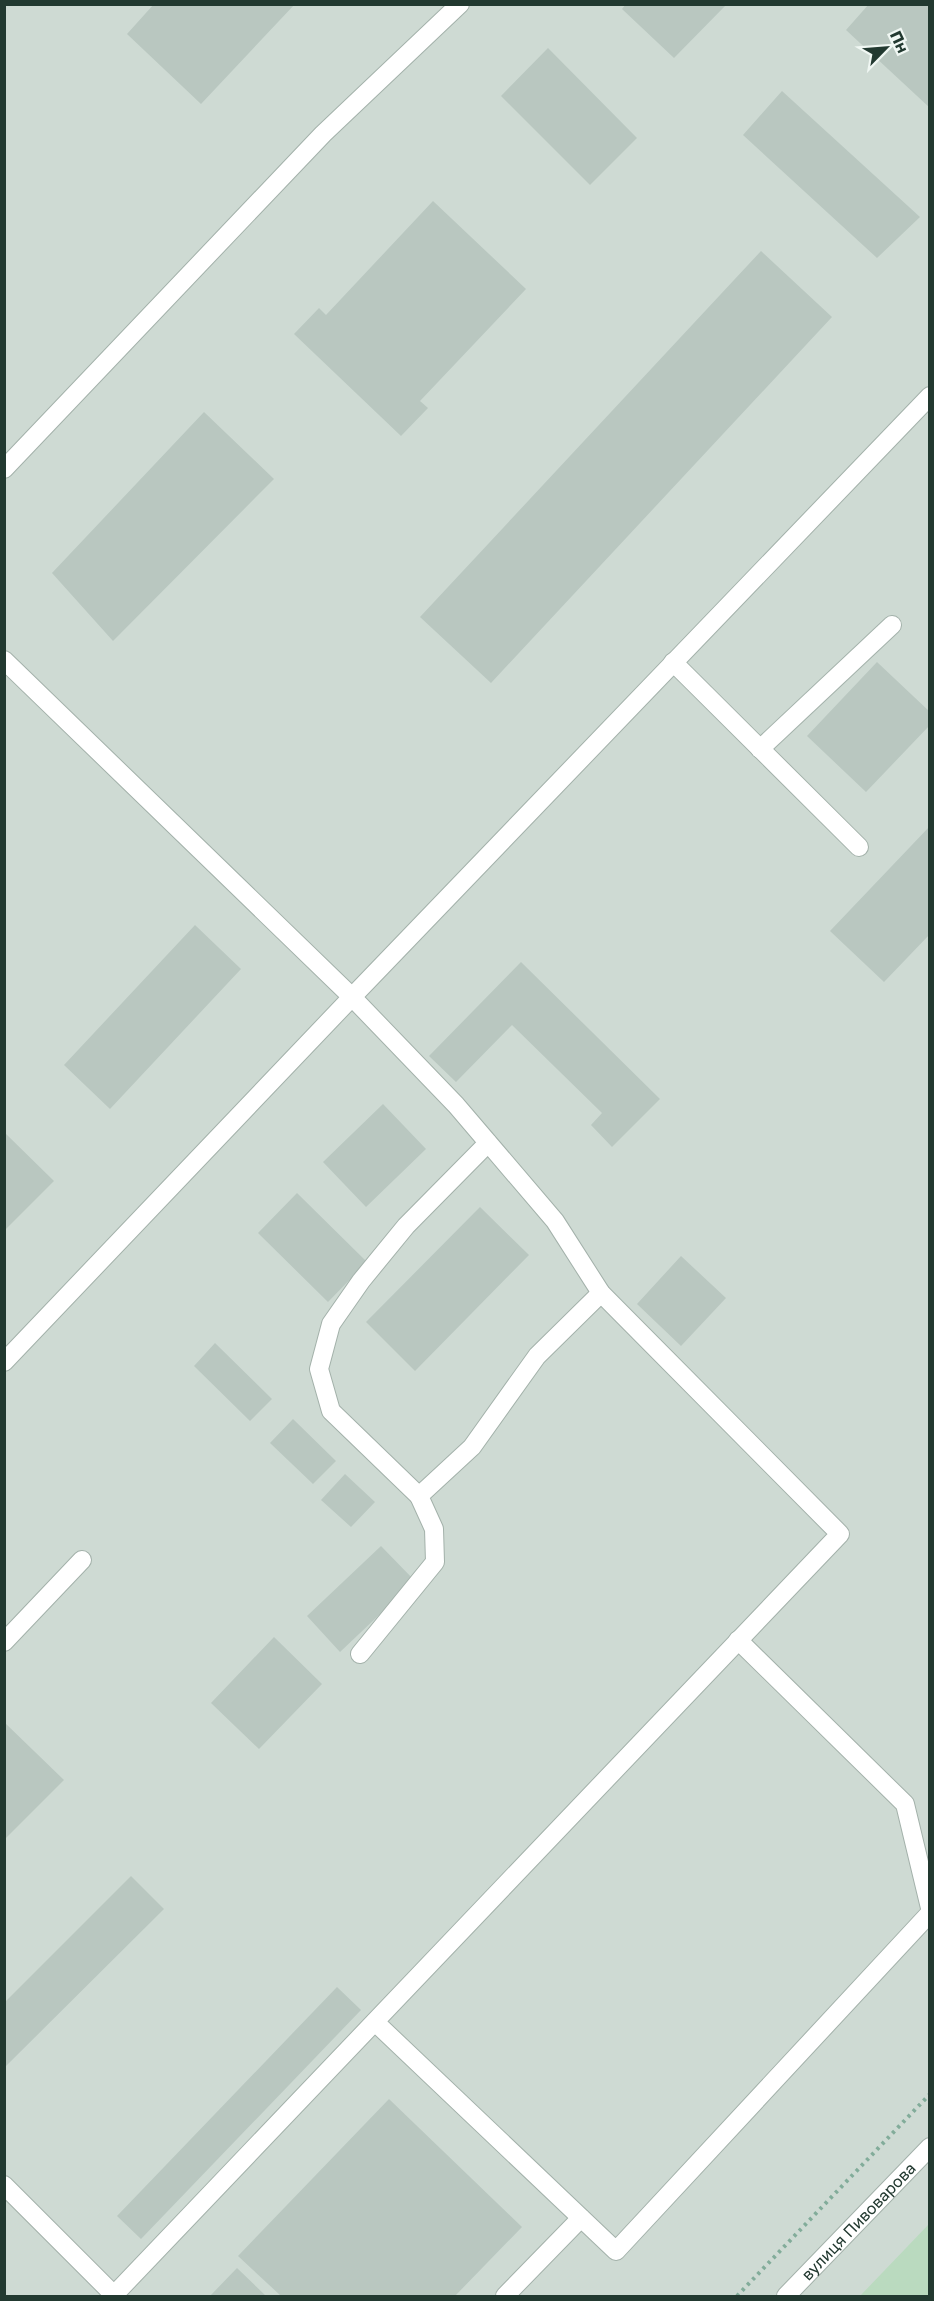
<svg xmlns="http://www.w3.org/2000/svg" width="934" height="2301" viewBox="0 0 934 2301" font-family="'Golos Text',sans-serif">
<rect width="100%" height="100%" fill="#e0eae4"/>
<!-- built -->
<path fill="#cedad3" d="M5 5H929V2296H5Z"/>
<!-- green -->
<path fill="#badabf" d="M929 2224V2296H860Z"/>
<!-- building -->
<path fill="#b9c7c0" d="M154 4H295L201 104 127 34Z
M626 4H727L674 58 622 9Z
M869 4 930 5V108L846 30Z
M548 48 637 138 590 185 501 96Z
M782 91 920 217 877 258 743 135Z
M433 201 526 289 420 401 428 408 401 436 294 334 319 308 326 315Z
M761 251 832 317 491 683 420 617Z
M204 412 274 479 113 641 52 573Z
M877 662 930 712V725L866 792 807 736Z
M930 826V934L884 982 830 931Z
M195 925 241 969 110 1109 64 1065Z
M521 962 660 1099 612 1147 591 1125 602 1113 512 1025 456 1082 429 1056Z
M383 1104 426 1149 366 1207 323 1162Z
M4 1132 54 1181 4 1231Z
M297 1193 367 1262 328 1302 258 1233Z
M480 1207 529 1255 415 1371 366 1322Z
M681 1256 726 1298 681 1346 637 1304Z
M215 1343 272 1399 250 1421 194 1366Z
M293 1419 336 1461 313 1484 270 1443Z
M345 1474 375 1502 351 1527 321 1500Z
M381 1546 415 1581 340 1652 307 1616Z
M274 1637 322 1684 259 1749 211 1703Z
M4 1722 64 1780 4 1840Z
M131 1876 164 1909 4 2068V2003Z
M337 1987 361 2010 141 2239 117 2216Z
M389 2099 522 2227 455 2296H281L238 2256Z
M237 2268 266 2296H210Z"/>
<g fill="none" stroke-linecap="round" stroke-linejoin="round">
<defs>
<g id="minor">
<path d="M4 469 323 134 460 4"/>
<path d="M4 660 352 997 456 1105 555 1221 601 1293 840 1534 114 2295 4 2185"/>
<path d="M673 662 859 847"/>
<path d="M760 749 892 625"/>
<path d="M4 1362 352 997 930 396"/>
<path d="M419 1496 331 1411 319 1369 331 1324 361 1281 406 1226 488 1143"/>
<path d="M738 1640 905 1804 930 1908"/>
<path d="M4 1642 82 1560"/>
<path d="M360 1654 435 1562 434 1529 419 1496 472 1447 537 1356 601 1293"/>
<path d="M375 2022 616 2251 930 1913"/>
<path d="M505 2296 581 2218"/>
<path id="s1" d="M786 2296 930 2147"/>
</g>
</defs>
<!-- minor casing -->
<use href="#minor" stroke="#a3b1aa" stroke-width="20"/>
<!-- path -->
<path stroke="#82ac9a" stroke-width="4" stroke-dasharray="3 4.5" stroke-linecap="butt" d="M737 2296 930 2094"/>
<!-- minor -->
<use href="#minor" stroke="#fff" stroke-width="18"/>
</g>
<g text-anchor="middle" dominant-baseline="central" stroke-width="4.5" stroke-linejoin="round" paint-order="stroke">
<!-- street labels -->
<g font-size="16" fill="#223930" stroke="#f0f7f3">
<text stroke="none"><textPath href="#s1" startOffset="104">вулиця Пивоварова</textPath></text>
</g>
</g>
<!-- border -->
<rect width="934" height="2301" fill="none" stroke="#223930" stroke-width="12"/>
<!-- north arrow -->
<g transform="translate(886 48) rotate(65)" stroke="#f0f7f3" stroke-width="4.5" paint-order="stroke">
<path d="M0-4.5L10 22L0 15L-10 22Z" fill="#223930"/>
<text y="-9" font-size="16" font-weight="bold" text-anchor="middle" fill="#223930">Пн</text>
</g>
</svg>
